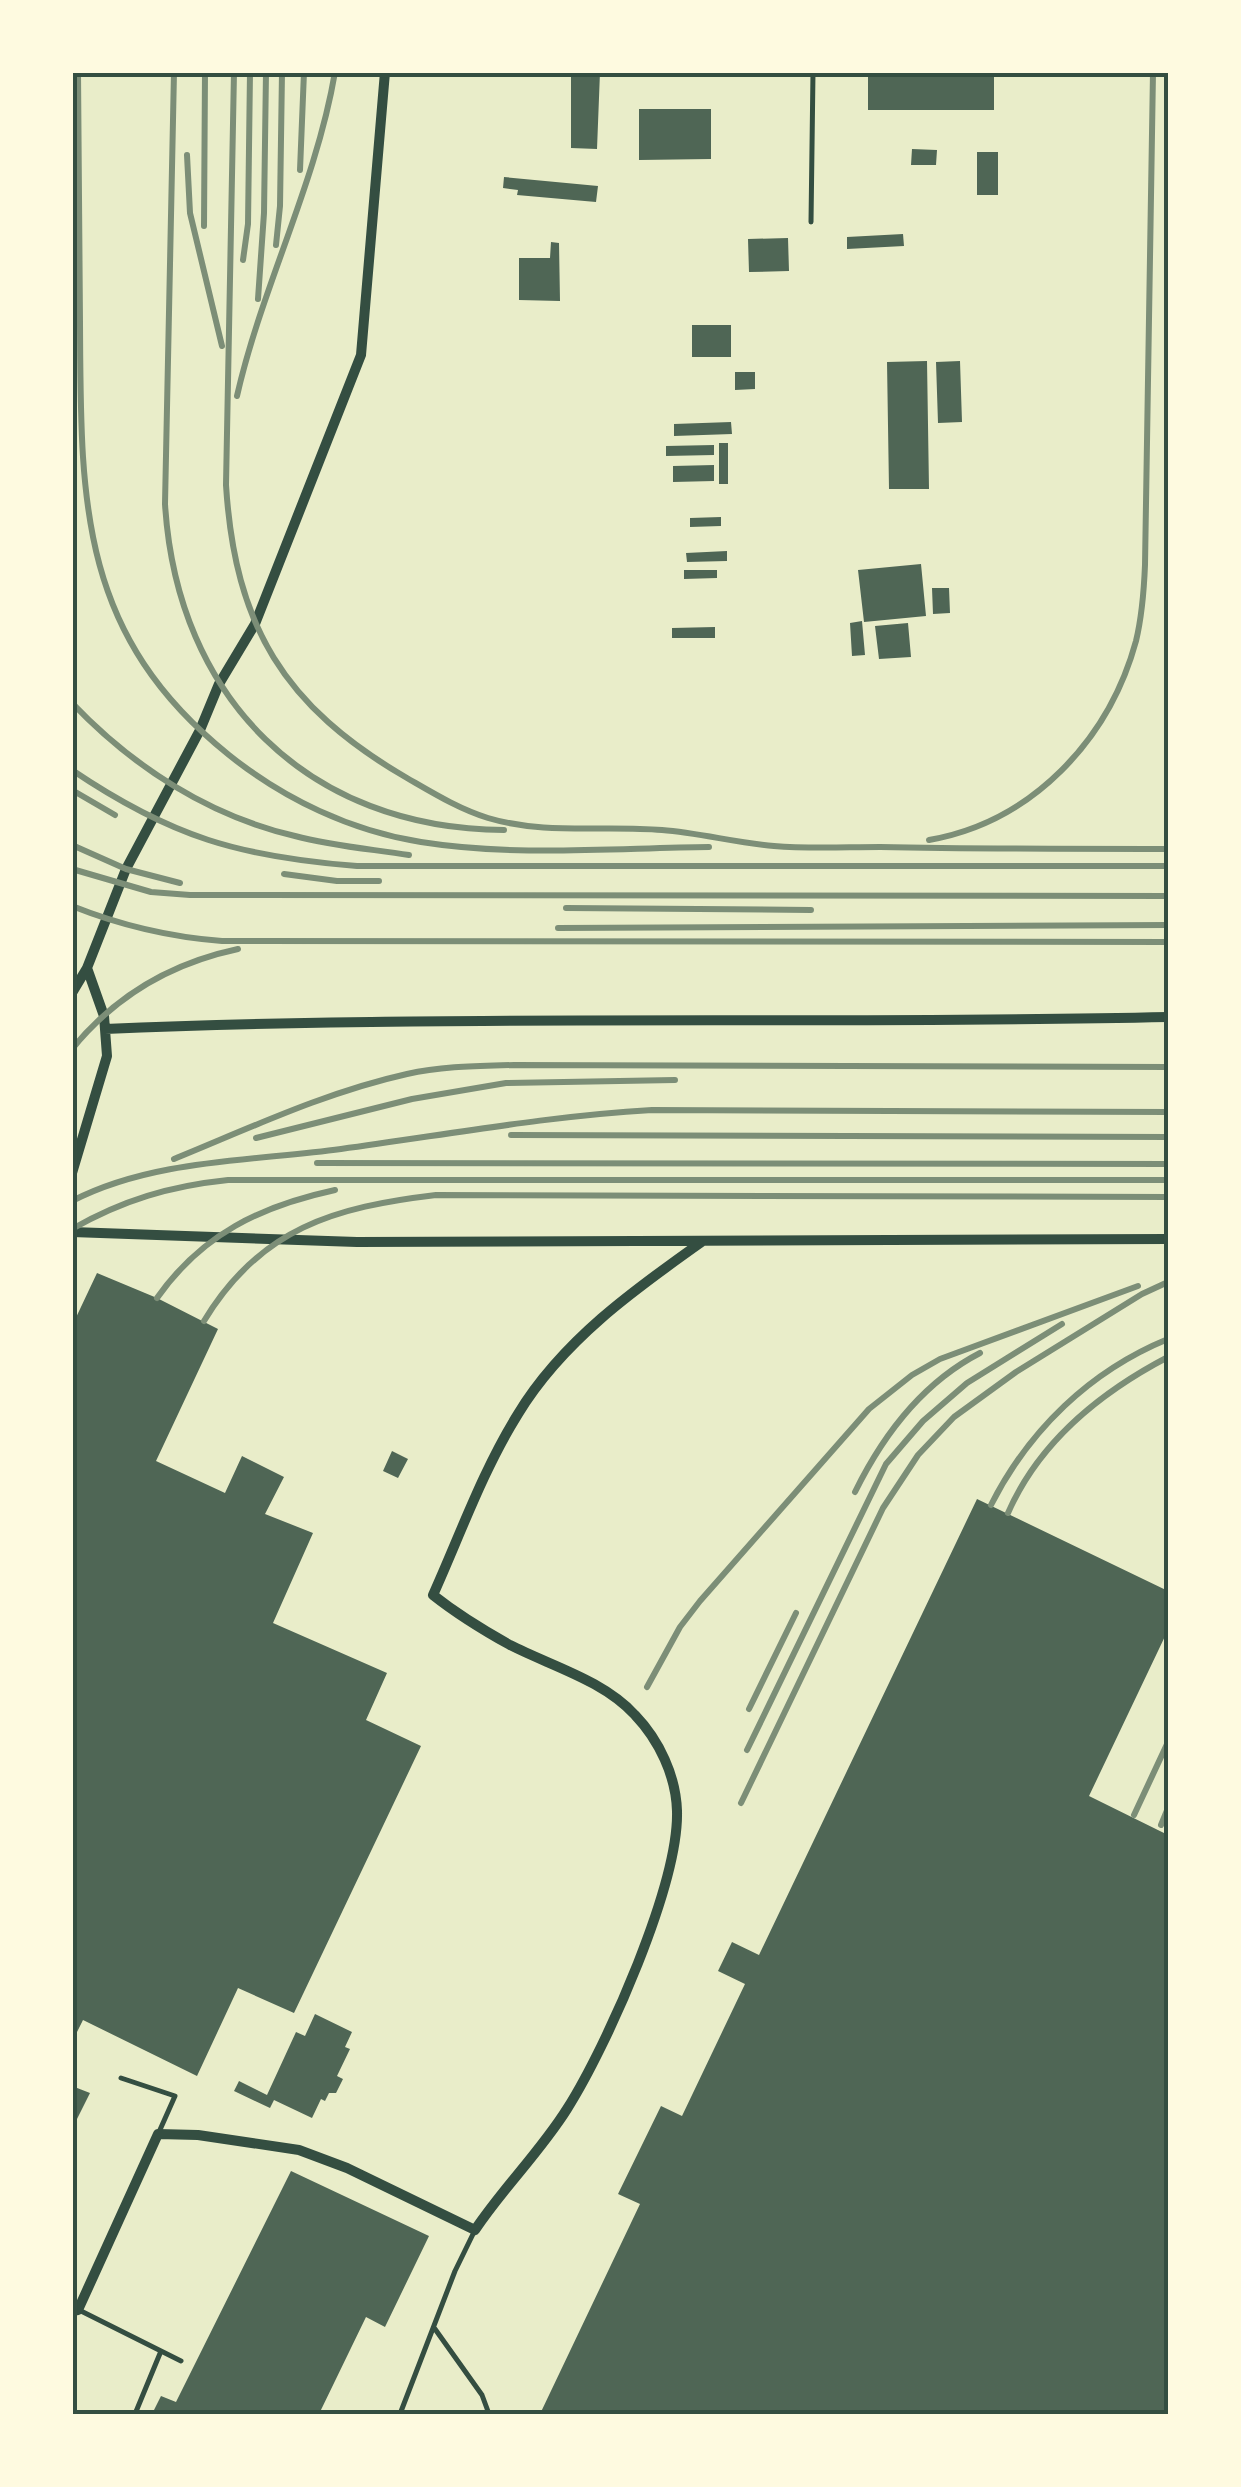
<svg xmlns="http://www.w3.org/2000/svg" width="1241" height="2487" viewBox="0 0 1241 2487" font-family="'Source Sans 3',sans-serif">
<rect width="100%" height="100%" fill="#e9edc9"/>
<!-- building -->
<path fill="#4f6655" d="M571 72H600L597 149 571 148Z
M868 72H994V110H868Z
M639 109H711V159L639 160Z
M912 149 937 150 936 165H911Z
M977 152H998V195H977Z
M504 177 598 186 596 202 517 195 518 190 503 188Z
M903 234 904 246 847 249V237Z
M788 238 789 271 749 272 748 239Z
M551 242 559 243 560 301 519 300V258H550Z
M692 325H731V357H692Z
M927 361 929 489H889L887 362Z
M960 361 962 422 938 423 936 362Z
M735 372H755V389L735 390Z
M731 422 732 434 674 436V424Z
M719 443H728V484H719Z
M714 445V455L666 456V446Z
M714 465V481L673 482V466Z
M721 517V526L690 527V518Z
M727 551V561L687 562 686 553Z
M921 564 926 616 864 622 858 570Z
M684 570H717V578L684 579Z
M932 588H949L950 613 933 614Z
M862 621 865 655 852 656 850 623Z
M908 623 911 657 879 659 875 626Z
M715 627V638H672V628Z
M97 1273 157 1298 218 1329 156 1461 225 1493 242 1456 284 1477 265 1514 313 1533 273 1623 387 1673 366 1720 421 1746 294 2013 238 1988 197 2076 83 2020 72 2042V1326Z
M392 1451 408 1459 398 1478 383 1471Z
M977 1499 1168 1591V1630L1089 1796 1168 1835V2414H540L640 2204 618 2194 661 2106 682 2116 745 1984 718 1971 732 1942 759 1955Z
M315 2014 352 2032 345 2047 350 2049 337 2076 343 2079 336 2093H329L325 2101 321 2099 312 2118 274 2100 270 2108 234 2091 239 2081 267 2095 296 2032 305 2036Z
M72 2086 90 2093 72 2129Z
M291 2171 429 2236 385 2327 366 2317 319 2414H152L161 2396 176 2402Z"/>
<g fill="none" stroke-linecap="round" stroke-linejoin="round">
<!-- service -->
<path stroke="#344e41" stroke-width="5" d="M811 222 813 72
M121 2078 175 2096 159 2132
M81 2311 181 2361
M435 2329 482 2395 489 2414
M135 2414 161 2351
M400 2414 455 2271 475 2230"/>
<!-- minor -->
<path stroke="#344e41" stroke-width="10" d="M72 993 87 968
M105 1029C459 1014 814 1025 1168 1017
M72 1173 107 1056 104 1016 87 968 126 869 200 730 219 684 255 624 361 355 385 72
M72 1232 357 1242 1168 1239
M72 2311 78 2310 158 2134 198 2135 299 2150 347 2168 475 2230C503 2188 540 2152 567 2109 607 2046 679 1884 677 1811 676 1776 659 1740 635 1715 603 1680 551 1666 510 1645 483 1630 457 1614 433 1595 460 1535 483 1470 518 1414 562 1341 635 1289 703 1241"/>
<!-- rail -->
<path stroke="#7c8e77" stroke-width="6" d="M78 72C79 156 79 240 80 323 81 500 78 634 229 755 284 799 351 831 421 842 515 857 614 848 709 847
M174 72 165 504C177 698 308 829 504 830
M234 72 226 485C235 626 284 707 407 778 433 793 459 809 488 818 545 835 604 825 662 830 700 833 737 843 774 846 809 849 845 847 880 847 976 849 1072 849 1168 849
M187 155 190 213 222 346
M300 170 304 72
M204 226 205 72
M276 245 280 206 282 72
M243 260 248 224 250 72
M258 299 264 213 266 72
M237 396C262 286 316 184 335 72
M72 703C133 767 209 816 295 836 332 846 371 849 409 855
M72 770C171 837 240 857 357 866H1168
M72 790 115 815
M929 840C1032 822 1109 740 1136 641 1142 616 1144 590 1145 565L1153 72
M72 845 126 869 180 883
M72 869 151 892 190 895 1168 896
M284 874 337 881H379
M72 906C122 926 169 937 222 941L1168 942
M566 908 811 910
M558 928 1168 925
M72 1049C115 996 172 963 238 949
M511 1135 1168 1137
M256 1138 412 1099 506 1083 675 1080
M174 1159C250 1128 326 1092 407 1074 442 1066 479 1066 514 1065L1168 1067
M317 1163 1168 1164
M72 1201C153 1159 253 1161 341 1149 445 1135 547 1116 652 1110L1168 1112
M72 1229C123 1200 170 1186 228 1180H1168
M157 1298C202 1234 261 1206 335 1190
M204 1321C260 1228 335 1207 436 1195L1168 1197
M855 1492C883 1435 922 1383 980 1353
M991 1505C1029 1430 1090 1371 1168 1339
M1008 1513C1039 1442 1101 1392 1168 1357
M1167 1591 1168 1588
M647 1687 680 1627 700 1601 869 1409 912 1375 940 1359 1138 1286
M749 1709 796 1613
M747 1750 886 1464 923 1421 967 1383 1062 1324
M741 1803 883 1508 918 1455 954 1417 1016 1372 1142 1294 1168 1282
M1134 1815 1168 1742
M1161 1825 1168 1808"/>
</g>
<!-- border -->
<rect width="1241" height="2487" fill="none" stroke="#fefae0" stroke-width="150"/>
<rect x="75" y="75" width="1091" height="2337" fill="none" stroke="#344e41" stroke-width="4"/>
</svg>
